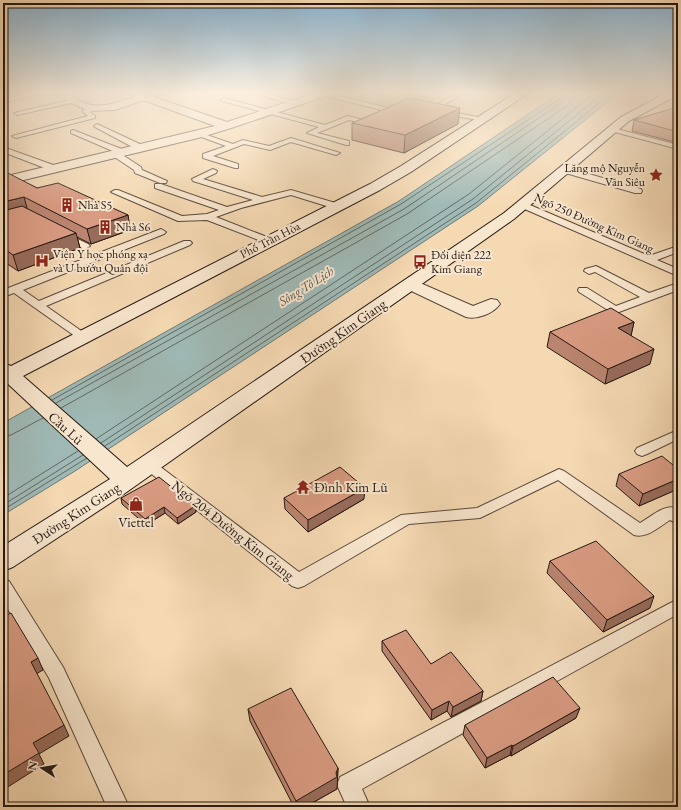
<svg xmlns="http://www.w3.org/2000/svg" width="681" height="810" viewBox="0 0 681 810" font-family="'EB Garamond',serif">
<rect width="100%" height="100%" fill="#f5d9b3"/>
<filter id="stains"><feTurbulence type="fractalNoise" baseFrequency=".005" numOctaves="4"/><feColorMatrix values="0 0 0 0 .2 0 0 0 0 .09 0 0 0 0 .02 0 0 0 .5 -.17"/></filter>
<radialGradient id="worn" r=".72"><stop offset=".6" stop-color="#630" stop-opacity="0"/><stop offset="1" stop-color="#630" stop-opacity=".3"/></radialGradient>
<!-- green -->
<path fill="#bbbf8c" stroke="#706c50" d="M373 92H402L435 99 406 112 352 100Z"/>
<!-- water -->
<path fill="#9fb9b5" stroke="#6e7974" d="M561 92H620L478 206 75 471 3 515V423L399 201Z"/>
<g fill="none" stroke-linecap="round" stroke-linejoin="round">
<!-- shore -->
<path stroke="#626864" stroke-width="1" d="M52 400 401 204 561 98 563 92
M56 403 404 209 564 101 567 98 568 92
M61 408 407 214 567 106 572 100 574 92
M3 437 11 435 43 418
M96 439 469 194 596 92
M101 443 473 199 605 92
M105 446 476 203 613 92
M3 498 78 451
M3 505 83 455
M3 510 87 458"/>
<defs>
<path id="lane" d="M32 92H44L7 102 3 100V96L8 98Z
M154 92H163L149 99 144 98Z
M251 92H262L297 103 294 105Z
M323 92 404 112 405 113 402 115 320 95V93Z
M459 92H467L436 109 483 118 486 120 485 121 430 112 427 110Z
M224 98 325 125 348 116 379 124 376 126 349 120 317 133 349 141V145H346L307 133 319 127 222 101 221 100Z
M74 99 76 100V102L17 115 14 113Z
M96 106 99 108 98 109 90 112 95 116V118L16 138 12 136 88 116 83 112V110Z
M97 124 144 146 145 148 141 150H138L95 127 94 126Z
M613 128 678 145V149L611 131 610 130Z
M73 130 124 150 125 152 121 154 141 167 142 170 167 181 166 183H160L135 173 134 170 113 156 112 154 115 152 71 133V131Z
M198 132 233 144 243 140 269 146 291 138 340 153 336 155 291 142 270 150 244 144 213 156 238 164V168H235L203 158V154L226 146 196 135 195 134Z
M3 147 56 166 57 168 53 170H50L3 152Z
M562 168H568L641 189 642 191 641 193H635L562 172Z
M213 169 217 171 216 173 203 179 262 197 291 190 339 204 340 206 336 209 291 195 241 208 216 217 272 239 274 241 272 243 269 244 207 220 178 221 111 192 115 190H118L182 216 207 214 219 210 155 188V184H161L227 207 253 200 193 181 192 179Z
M523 202 649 256 678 246V252L657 260 678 269V276L520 207 519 205 520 203Z
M161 229 166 232 164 234 23 290 39 301 184 241H190L192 243 190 245 46 306 87 335 89 337 87 339H79L14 293 3 297V290Z
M63 232 88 244 90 246 85 249 82 248 60 237 58 235Z
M596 266 649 293 678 283V290L619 312H611L579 292 578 290 579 288H587L616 306 640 297 595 272 589 274 584 271 585 269Z
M678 430V439L647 454 642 456 637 454 635 451 637 448Z
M149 460 154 462 299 572 401 515 477 508 559 469 564 471 640 523C651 517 666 502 678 509V524L670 520C660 526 647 539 634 535L558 480 480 518 409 524 304 586 298 588 292 586 144 468 142 465 144 462Z
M3 579 9 581 63 667 129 807H107L49 678 3 601Z
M678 599V614L362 789 370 807H347L337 785 340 777Z"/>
<path id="street" d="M50 92C70 92 71 98 88 104 101 109 121 101 133 97L130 92H141L143 95 151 96 227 122 318 92H334L333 94 231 128 202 137 3 185V177L215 126 146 101H141L115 110 88 111Z
M411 279 473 306 491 299 497 300 500 304C494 313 477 320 466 317L405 288 402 284 405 280Z"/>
<path id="secondary" d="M517 92H530L411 172 380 190 23 376 127 467 504 213 621 117 668 92H678V95L629 121 514 219 121 496 13 567 3 571V546L110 479 7 383 3 384V363L11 366 370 184 401 166Z"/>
</defs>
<!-- lane casing -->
<use href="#lane" stroke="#59483b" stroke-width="2"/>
<!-- street casing -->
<use href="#street" stroke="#59483b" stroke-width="2"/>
<!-- secondary casing -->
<use href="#secondary" stroke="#251813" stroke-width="2"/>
<!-- lane -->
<use href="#lane" fill="#f8e6ce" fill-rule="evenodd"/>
<!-- street -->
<use href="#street" fill="#f8e6ce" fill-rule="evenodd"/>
<!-- secondary -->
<use href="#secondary" fill="#f8e6ce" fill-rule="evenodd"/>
</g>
<!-- wall -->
<path fill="#bb8570" stroke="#251813" d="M678 107V143L632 131 634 120Z
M352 123 458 124 404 153 352 140Z
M3 171 37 188 128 215 130 230 91 244 77 237 80 248 18 271 3 261Z
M634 322 631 335 650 364 605 384 547 347 550 332Z
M678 469V489L639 506 616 486 619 474Z
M121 498 195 506 196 512 178 524 165 513 146 525 122 504Z
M284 498 364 499 308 532 285 509Z
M550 561 650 608 603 632 547 573Z
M382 641 431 664 483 691 481 701 451 717 447 711 431 720 382 651Z
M248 709 338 768 337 789 305 807H294L250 721Z
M576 718 511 756 510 755 485 768 463 735 465 725Z"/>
<!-- shaded-wall -->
<path fill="#986c5b" stroke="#251813" d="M460 108 458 124 404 153 405 135Z
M24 197 28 212 3 218V202Z
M128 215 130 230 91 244 87 229Z
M76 233 80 248 18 271 13 255Z
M634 322 631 336 618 328Z
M654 349 650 364 605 384 608 369Z
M678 479V489L639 506 643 494Z
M365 488 364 499 308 532V520Z
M195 506 196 512 178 524 177 518Z
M164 507 165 513 146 525 145 519Z
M654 596 650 608 603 632 607 620Z
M38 658 43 670 36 674 31 662Z
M483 691 481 701 451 717 453 707Z
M449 701 447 711 431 720 432 710Z
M580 708 576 718 511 756 513 746Z
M64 725 69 736 39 754 44 764 3 790V775L33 743Z
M512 745 510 755 485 768 487 758Z
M338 768 337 789 305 807H296V801L336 773Z"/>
<!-- building -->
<path fill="#d99b82" stroke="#251813" d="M410 98 460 108 405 135 352 123Z
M678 107V132L634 120Z
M3 171H4L37 188 58 183 128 215 87 229 24 197 3 202Z
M22 206 76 233 13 255 3 248V211Z
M611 308 634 322 618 328 654 349 608 369 550 332Z
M662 456 678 469V479L643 494 619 474Z
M340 467 365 488 308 520 284 498Z
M159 477 195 506 177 518 164 507 145 519 121 498Z
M596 541 654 596 607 620 550 561Z
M11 613 38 658 31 662 64 725 33 743 39 753 3 775V617Z
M406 630 431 664 451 652 483 691 453 707 449 701 432 710 382 641Z
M553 677 580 708 513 746 512 745 487 758 465 725Z
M291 688 338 768 336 773 337 777 296 801 248 709Z"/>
<!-- sky -->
<linearGradient id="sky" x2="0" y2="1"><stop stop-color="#8bb6d4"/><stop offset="0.45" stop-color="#faeedd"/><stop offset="1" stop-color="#faeedd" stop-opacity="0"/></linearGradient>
<rect width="681" height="206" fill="url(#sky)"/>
<!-- icons -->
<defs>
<symbol id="sight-bare" viewBox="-9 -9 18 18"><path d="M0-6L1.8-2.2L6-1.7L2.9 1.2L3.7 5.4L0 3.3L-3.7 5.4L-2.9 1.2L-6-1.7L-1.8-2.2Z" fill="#8f2418" stroke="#f8e6ce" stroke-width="2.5" paint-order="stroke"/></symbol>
<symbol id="building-bare" viewBox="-9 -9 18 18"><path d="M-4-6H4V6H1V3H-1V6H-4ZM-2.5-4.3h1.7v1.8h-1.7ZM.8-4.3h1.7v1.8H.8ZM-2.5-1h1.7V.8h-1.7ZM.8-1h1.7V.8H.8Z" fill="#8f2418" stroke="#f8e6ce" stroke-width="2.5" paint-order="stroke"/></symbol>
<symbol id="hospital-bare" viewBox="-9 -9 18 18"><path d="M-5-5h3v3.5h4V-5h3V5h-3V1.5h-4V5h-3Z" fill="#8f2418" stroke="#f8e6ce" stroke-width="2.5" paint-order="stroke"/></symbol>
<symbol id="bus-bare" viewBox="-9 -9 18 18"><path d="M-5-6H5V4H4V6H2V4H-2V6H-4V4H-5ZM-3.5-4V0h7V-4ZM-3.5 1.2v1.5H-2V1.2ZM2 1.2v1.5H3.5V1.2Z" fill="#8f2418" stroke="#f8e6ce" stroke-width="2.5" paint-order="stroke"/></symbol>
<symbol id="temple-bare" viewBox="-9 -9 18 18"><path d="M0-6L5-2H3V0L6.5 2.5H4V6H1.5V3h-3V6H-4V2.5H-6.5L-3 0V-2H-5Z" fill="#8f2418" stroke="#f8e6ce" stroke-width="2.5" paint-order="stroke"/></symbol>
<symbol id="shop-bare" viewBox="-9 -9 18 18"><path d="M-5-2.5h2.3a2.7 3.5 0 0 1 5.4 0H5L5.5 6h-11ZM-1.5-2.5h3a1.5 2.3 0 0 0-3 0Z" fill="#8f2418" stroke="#f8e6ce" stroke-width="2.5" paint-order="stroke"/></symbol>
</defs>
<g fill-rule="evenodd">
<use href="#sight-bare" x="646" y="165" width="20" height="20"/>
<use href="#building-bare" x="57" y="195" width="20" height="20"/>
<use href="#building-bare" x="95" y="217" width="20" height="20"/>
<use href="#hospital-bare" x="32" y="251" width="20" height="20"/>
<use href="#bus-bare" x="410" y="252" width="20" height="20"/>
<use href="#temple-bare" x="293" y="477" width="20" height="20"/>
<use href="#shop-bare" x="126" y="494" width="20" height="20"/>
</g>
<g text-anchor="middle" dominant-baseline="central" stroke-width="4" stroke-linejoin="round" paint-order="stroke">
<!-- far-poi labels -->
<g font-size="12" fill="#251813" stroke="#f8e6ce" text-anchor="start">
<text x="645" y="168" text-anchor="end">Lăng mộ Nguyễn<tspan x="645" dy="14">Văn Siêu</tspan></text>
<text x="78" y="205">Nhà S5</text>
<text x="116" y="227">Nhà S6</text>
<text x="53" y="254">Viện Y học phóng xạ<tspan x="53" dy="14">và U bướu Quân đội</tspan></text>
<text x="431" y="255">Đối diện 222<tspan x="431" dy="14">Kim Giang</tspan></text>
</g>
<!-- far-street labels -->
<g font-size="12" fill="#251813" stroke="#f8e6ce">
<text transform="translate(594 223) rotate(24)">Ngõ 250 Đường Kim Giang</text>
<text transform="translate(270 240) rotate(-27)">Phố Trần Hòa</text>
</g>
<!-- far-water labels -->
<g font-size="13" font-style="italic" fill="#50504c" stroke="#f8e6ce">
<text transform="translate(306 286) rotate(-32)">Sông Tô Lịch</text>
</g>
<!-- street labels -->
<g font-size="14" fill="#251813" stroke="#f8e6ce">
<text transform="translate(343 331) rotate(-35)">Đường Kim Giang</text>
<text transform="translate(66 428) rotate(42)">Cầu Lủ</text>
<text transform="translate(76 513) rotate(-33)">Đường Kim Giang</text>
<text transform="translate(233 530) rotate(38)">Ngõ 204 Đường Kim Giang</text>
</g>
<!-- poi labels -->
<g font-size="14" fill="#251813" stroke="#f8e6ce" text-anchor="start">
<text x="314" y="487">Đình Kim Lũ</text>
<text x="136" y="522" text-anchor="middle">Viettel</text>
</g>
</g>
<!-- margin -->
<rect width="681" height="810" fill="none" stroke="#f5d9b3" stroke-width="16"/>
<rect x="4" y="4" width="673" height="802" fill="none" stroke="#251813" stroke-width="2"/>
<rect x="8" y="8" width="665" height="794" fill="none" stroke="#251813"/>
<!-- north arrow -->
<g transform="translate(42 768) rotate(282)" stroke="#f8e6ce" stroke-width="3" paint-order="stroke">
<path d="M0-3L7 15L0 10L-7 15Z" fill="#251813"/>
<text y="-6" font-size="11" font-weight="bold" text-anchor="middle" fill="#251813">N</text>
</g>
<rect width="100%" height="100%" filter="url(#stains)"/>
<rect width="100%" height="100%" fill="url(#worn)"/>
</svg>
